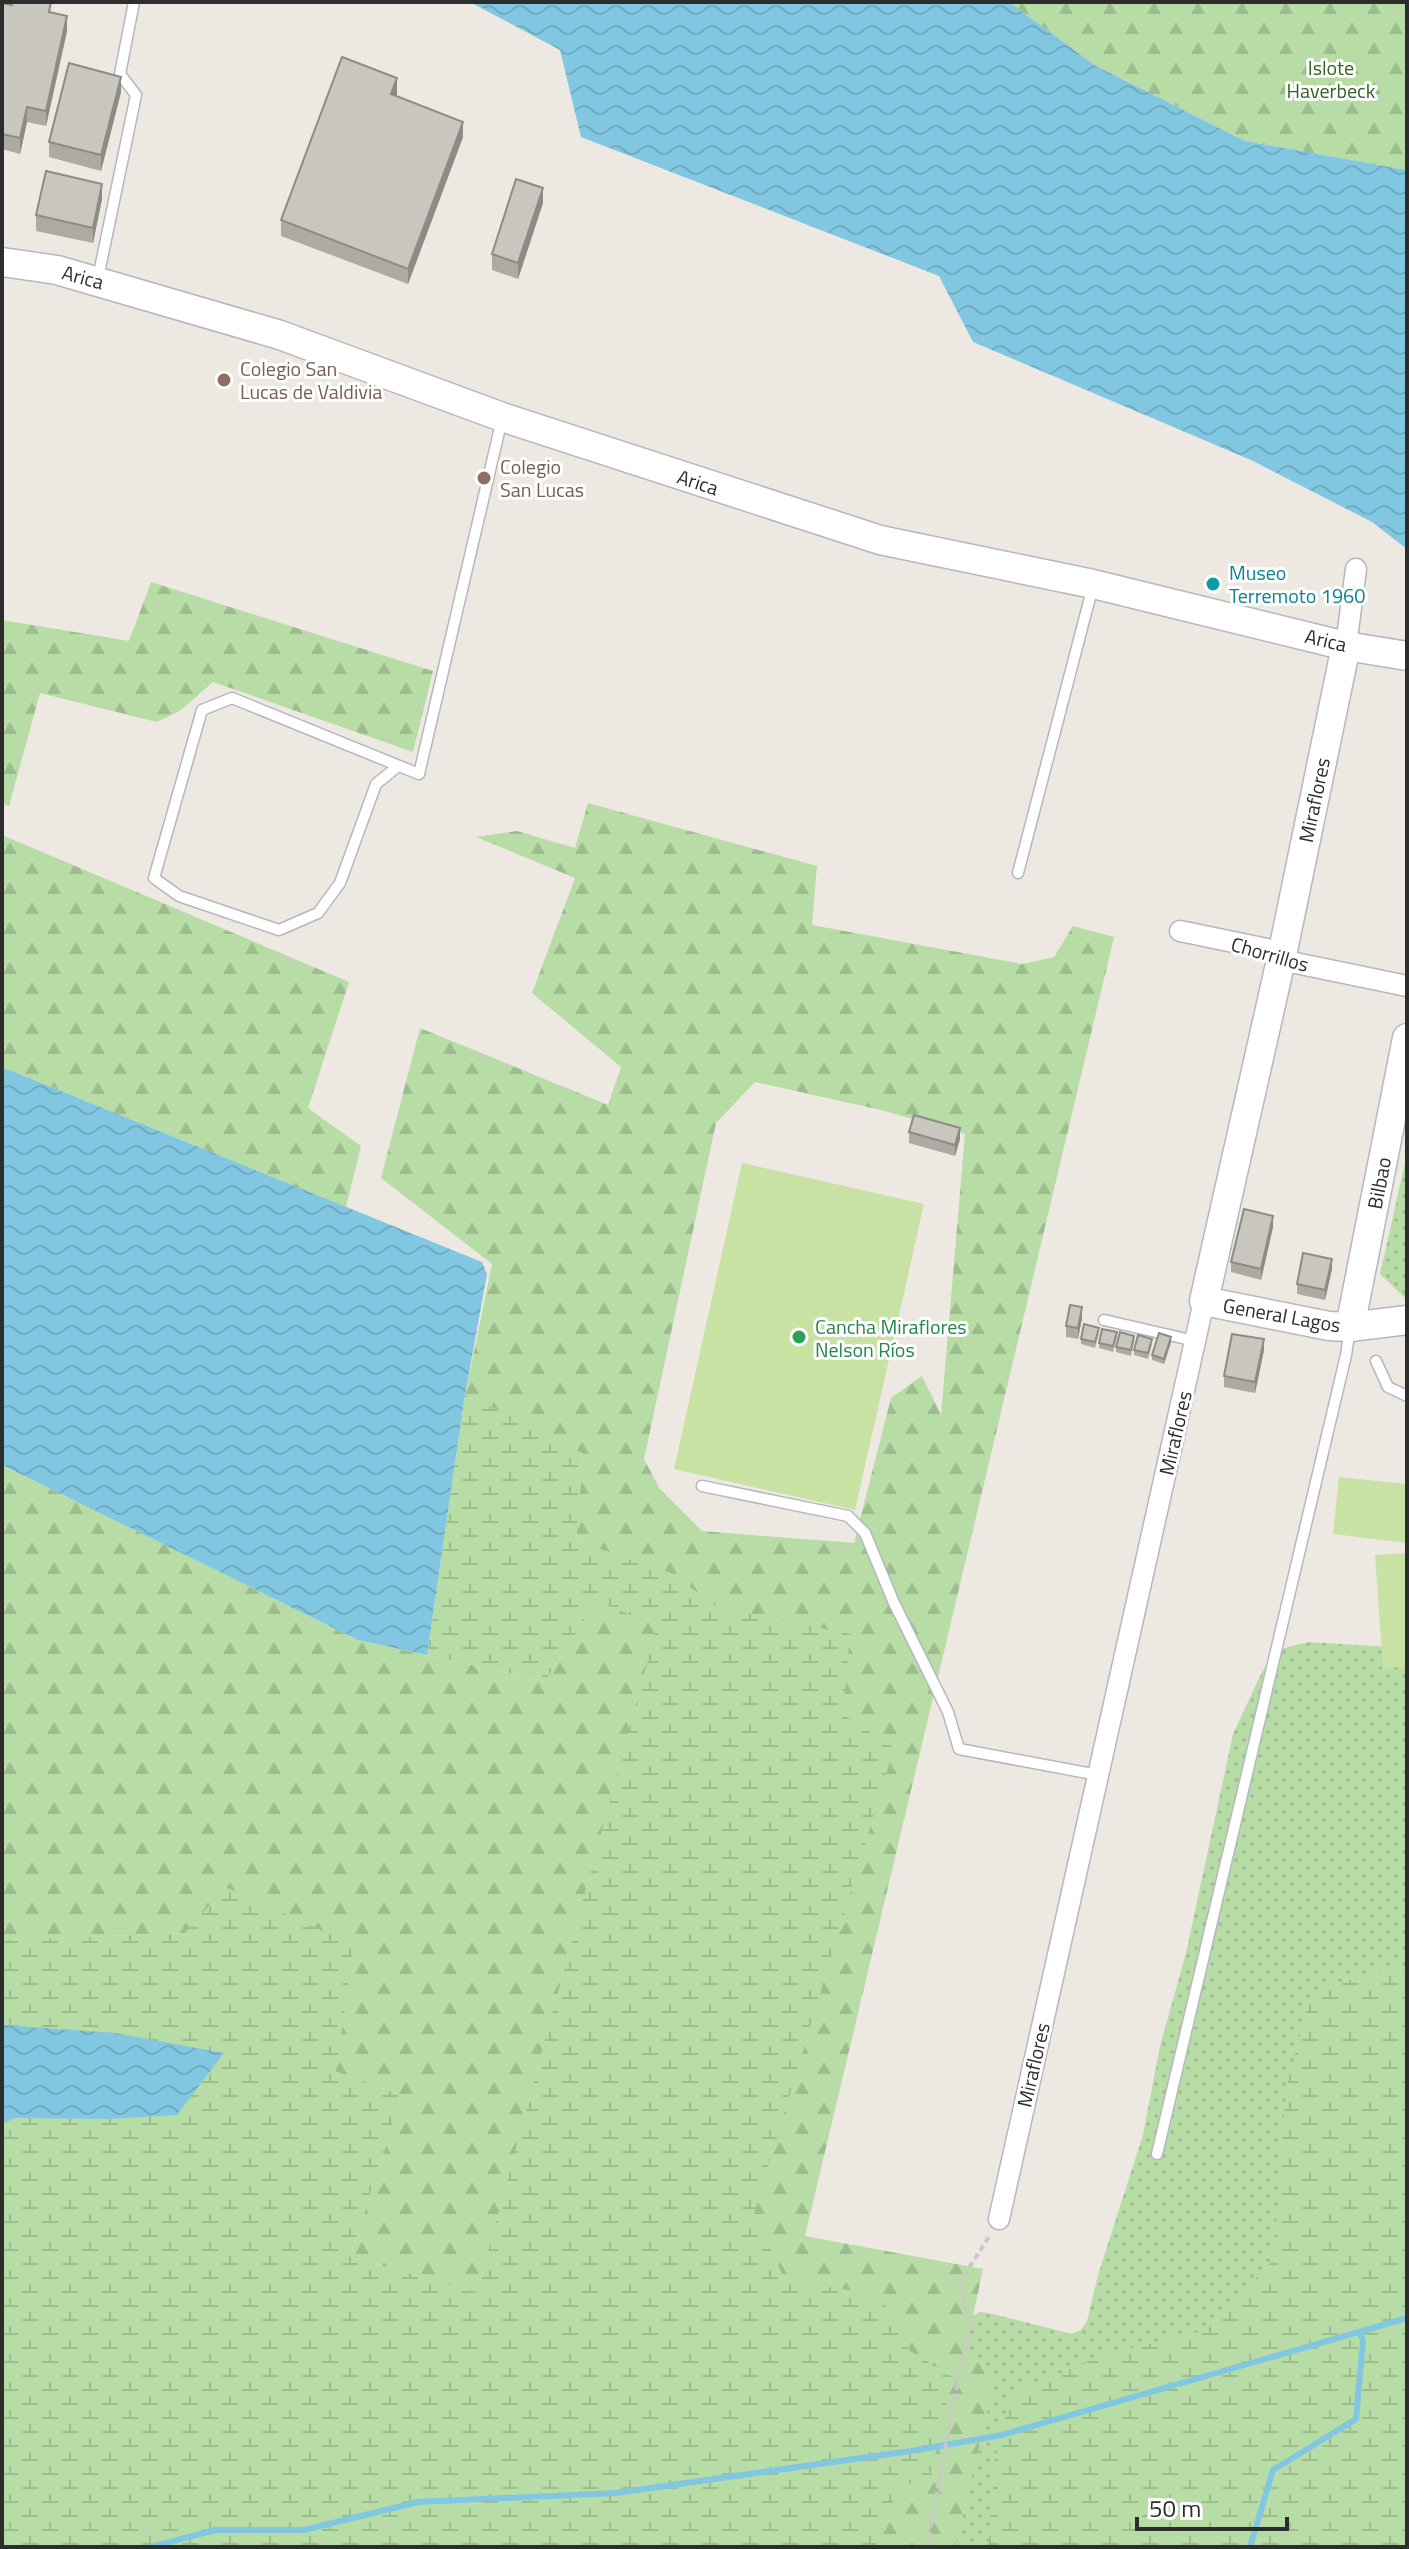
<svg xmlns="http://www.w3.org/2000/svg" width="1409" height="2549" viewBox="0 0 1409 2549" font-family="'Titillium Web',sans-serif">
<defs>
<pattern id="grass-dots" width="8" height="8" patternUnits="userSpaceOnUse" patternTransform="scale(2)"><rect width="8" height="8" fill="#b8dca5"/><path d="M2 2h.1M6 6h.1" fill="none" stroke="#9ebd8e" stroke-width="1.8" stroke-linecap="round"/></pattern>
<pattern id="forest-firs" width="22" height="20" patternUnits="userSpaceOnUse" patternTransform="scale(2)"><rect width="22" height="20" fill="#b8dca5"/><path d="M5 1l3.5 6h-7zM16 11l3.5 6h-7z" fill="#9ebd8e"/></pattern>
<pattern id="wetland-marsh" width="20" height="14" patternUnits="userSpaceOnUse" patternTransform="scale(2)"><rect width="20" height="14" fill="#b8dca5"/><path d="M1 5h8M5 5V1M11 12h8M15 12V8" fill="none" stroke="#9ebd8e"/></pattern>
<pattern id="water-waves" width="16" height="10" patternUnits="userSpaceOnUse" patternTransform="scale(2)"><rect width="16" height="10" fill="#82c7e1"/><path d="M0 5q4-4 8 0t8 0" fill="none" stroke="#71abc1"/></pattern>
</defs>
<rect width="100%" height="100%" fill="#ede8e1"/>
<!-- grass -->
<path fill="url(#grass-dots)" d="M1407 1154V1297H1404L1380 1274Z
M1309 1642 1390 1647 1407 1646V2547H922L969 2319 979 2312 989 2313 1072 2334 1081 2330 1087 2321 1098 2275 1143 2135 1160 2046 1186 1953 1233 1734 1263 1670 1284 1648Z"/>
<!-- forest -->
<path fill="url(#forest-firs)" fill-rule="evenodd" d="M1009 2H1407V170L1245 141 1096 66Z
M151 582 433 671 413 752 213 682 181 710 157 722 40 693 9 806 2 803V620L129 641Z
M588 803 817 866 812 925 1022 964 1054 957 1073 926 1114 937 805 2236 983 2269 966 2350 996 2375 955 2547H861L779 2289 744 2215 850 1635 717 1607 670 1573 576 1541 583 1454 465 1395 492 1264 381 1178 420 1028 608 1105 621 1067 532 993 575 878 476 837 517 831 575 848ZM755 1082 881 1110 965 1134 941 1415 922 1376 891 1398 854 1543 702 1531 660 1489 644 1459 716 1123Z
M2 835 349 982 308 1108 361 1146 346 1207 2 1067Z
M2 1465 358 1640 545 1681 597 1601 658 1625 477 2292 350 2257 402 2095 336 2072 185 1933 2 1940Z"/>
<!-- wetland -->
<path fill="url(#wetland-marsh)" d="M465 1395 563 1441 583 1454 576 1541 670 1573 717 1607 850 1634 843 1714 894 1748 754 2214 785 2280 880 2295 910 2351 952 2377 930 2480 899 2486 879 2541 874 2547H2V1940L185 1933 225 1887 354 1945 336 2072 402 2095 350 2257 477 2292 657 1626 597 1601 545 1681 427 1655Z
M1397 1966 1407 1973V2547H988L995 2459 1011 2394 1104 2355 1207 2330 1274 2259 1286 2088 1312 1991Z"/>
<!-- pitch -->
<path fill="#c7e2a2" d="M742 1163 924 1204 855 1510 674 1469Z
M1339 1477 1407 1484V1543L1333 1534Z
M1407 1553V1667L1383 1668 1375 1555Z"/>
<!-- water -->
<path fill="url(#water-waves)" d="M470 2H1009L1096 66 1245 141 1407 170V549L1372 522 1251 460 973 342 939 276 581 137 560 50Z
M2 1067 482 1262 487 1274 465 1395 427 1655 358 1640 2 1465Z
M2 2025 115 2033 224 2053 177 2115 110 2119 15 2118 2 2124Z"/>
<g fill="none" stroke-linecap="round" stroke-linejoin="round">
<!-- stream -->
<path stroke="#82c7e1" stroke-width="6" d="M151 2547 215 2530H304L418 2502 616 2493 917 2450 1002 2435 1407 2318
M1250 2547 1273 2470 1356 2419 1363 2340 1359 2332"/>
<defs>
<path id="lane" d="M98 278 136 95 120 74 134 2
M397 767 376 784 340 883 318 913 279 930 179 896 154 878 202 710 232 698 419 774 502 419
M1018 873 1093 586
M1104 1320 1195 1341
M1376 1361 1388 1387 1407 1396
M702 1486 848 1516 865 1533 894 1603 948 1712 959 1749 1098 1775
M1157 2154 1346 1355 1350 1329"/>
<path id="street" d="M1346 646 1356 569
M1180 931 1267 949 1281 960 1407 986
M999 2219 1204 1301"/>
<path id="secondary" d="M2 262 57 270 280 335 502 417 880 540 1093 584 1346 646 1407 656
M1346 646 1281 960 1204 1301 1329 1326 1350 1327 1407 1320
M1350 1327 1407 1038"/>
</defs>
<!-- lane casing -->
<use href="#lane" stroke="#b5b7bf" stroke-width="13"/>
<!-- street casing -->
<use href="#street" stroke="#b5b7bf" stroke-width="23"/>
<!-- secondary casing -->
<use href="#secondary" stroke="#b5b7bf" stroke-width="31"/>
<!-- path -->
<path stroke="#c8c8c8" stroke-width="4" stroke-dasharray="6 4" stroke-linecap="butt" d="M927 2547 960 2368 972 2322 958 2285 990 2235"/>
<!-- lane -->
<use href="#lane" stroke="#fff" stroke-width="10"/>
<!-- street -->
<use href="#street" stroke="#fff" stroke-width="20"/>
<!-- secondary -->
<use href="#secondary" stroke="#fff" stroke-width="28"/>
</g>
<!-- wall -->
<path fill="#adaaa4" d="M2 3 51 12 67 31 46 126 27 122 20 154 2 149Z
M121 92 101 171 49 157V142Z
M397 94 396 96 463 137 408 284 281 236V220Z
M102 199 93 243 36 231V215Z
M543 203 518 279 492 270V254Z
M909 1132 960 1139 955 1156 909 1143Z
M1273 1227 1261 1280 1231 1272V1262Z
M1332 1269 1325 1300 1297 1294V1284Z
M1082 1318 1078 1339 1066 1337V1326Z
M1099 1333 1095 1348 1081 1344V1339Z
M1117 1337 1113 1352 1099 1348V1343Z
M1134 1341 1131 1356 1116 1352V1347Z
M1171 1342 1164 1364 1152 1360V1355Z
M1152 1344 1148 1359 1134 1355V1350Z
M1264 1350 1255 1393 1224 1387V1376Z"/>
<!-- shaded-wall -->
<path fill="#8d8b86" d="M67 16V31L46 126V111Z
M121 77V92L101 171V155Z
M397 78V94L391 110V94Z
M27 107V122L20 154V138Z
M463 122V137L408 284V269Z
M102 184V199L93 243V228Z
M543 188V203L518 279V263Z
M960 1128V1139L955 1156V1145Z
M1273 1216V1227L1261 1280V1269Z
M1332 1259V1269L1325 1300V1290Z
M1082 1307V1318L1078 1339V1328Z
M1171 1337V1342L1164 1364V1359Z
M1264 1339V1350L1255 1393V1382Z"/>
<!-- building -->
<path fill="#c9c6bf" stroke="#8d8b86" stroke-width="2" d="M12 2H51L49 12 67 16 46 111 27 107 20 138 2 134V3L12 5Z
M342 57 397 78 391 94 463 122 408 269 281 220Z
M69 63 121 77 101 155 49 142Z
M46 171 102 184 93 228 36 215Z
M516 179 543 188 518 263 492 254Z
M914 1115 960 1128 955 1145 909 1132Z
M1244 1209 1273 1216 1261 1269 1231 1262Z
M1303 1253 1332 1259 1325 1290 1297 1284Z
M1070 1305 1082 1307 1078 1328 1066 1326Z
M1084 1324 1099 1328 1095 1342 1081 1339Z
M1102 1329 1117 1332 1113 1346 1099 1343Z
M1120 1332 1134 1336 1131 1350 1116 1347Z
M1159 1333 1171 1337 1164 1359 1152 1355Z
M1232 1334 1264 1339 1255 1382 1224 1376Z
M1138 1335 1152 1339 1148 1353 1134 1350Z"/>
<!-- markers -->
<g fill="#8d6e63" stroke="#fff" stroke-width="3">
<circle cx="224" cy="380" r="8"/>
<circle cx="484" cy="478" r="8"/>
</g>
<circle fill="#0f9aa8" stroke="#fff" stroke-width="3" cx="1213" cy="584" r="8"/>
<circle fill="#2e9e5b" stroke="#fff" stroke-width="3" cx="799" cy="1337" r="8"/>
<g text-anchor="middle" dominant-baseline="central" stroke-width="6" stroke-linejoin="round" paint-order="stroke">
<!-- park labels -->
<g font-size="20" fill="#316325" stroke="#fff">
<text x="1331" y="67">Islote<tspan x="1331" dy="23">Haverbeck</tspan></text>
</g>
<!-- street labels -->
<g font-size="20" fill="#2d2d2d" stroke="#fff">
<text transform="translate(83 277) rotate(15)">Arica</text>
<text transform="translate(698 482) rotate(18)">Arica</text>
<text transform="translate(1326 640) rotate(13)">Arica</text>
<text transform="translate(1314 800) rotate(-78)">Miraflores</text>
<text transform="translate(1270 954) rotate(16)">Chorrillos</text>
<text transform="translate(1379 1183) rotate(-79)">Bilbao</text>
<text transform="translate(1282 1315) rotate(10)">General Lagos</text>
<text transform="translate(1175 1433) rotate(-77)">Miraflores</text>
<text transform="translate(1033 2065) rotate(-77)">Miraflores</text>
</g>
<!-- education labels -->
<g font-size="20" fill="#785e54" stroke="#fff" text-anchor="start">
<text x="240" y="368">Colegio San<tspan x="240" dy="23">Lucas de Valdivia</tspan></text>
<text x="500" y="466">Colegio<tspan x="500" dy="23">San Lucas</tspan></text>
</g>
<!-- culture labels -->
<g font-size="20" fill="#0d838f" stroke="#fff" text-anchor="start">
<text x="1229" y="572">Museo<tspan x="1229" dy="23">Terremoto 1960</tspan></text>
</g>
<!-- leisure labels -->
<g font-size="20" fill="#27864d" stroke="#fff" text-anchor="start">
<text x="815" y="1326">Cancha Miraflores<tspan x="815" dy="23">Nelson Ríos</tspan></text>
</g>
</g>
<!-- border -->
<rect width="1409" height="2549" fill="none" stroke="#2d2d2d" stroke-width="8"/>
<!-- scale -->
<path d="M1137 2517v12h150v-12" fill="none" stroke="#2d2d2d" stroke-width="4"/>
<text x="1149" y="2517" font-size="24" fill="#2d2d2d" stroke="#ffffff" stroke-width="6" paint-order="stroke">50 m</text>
</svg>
